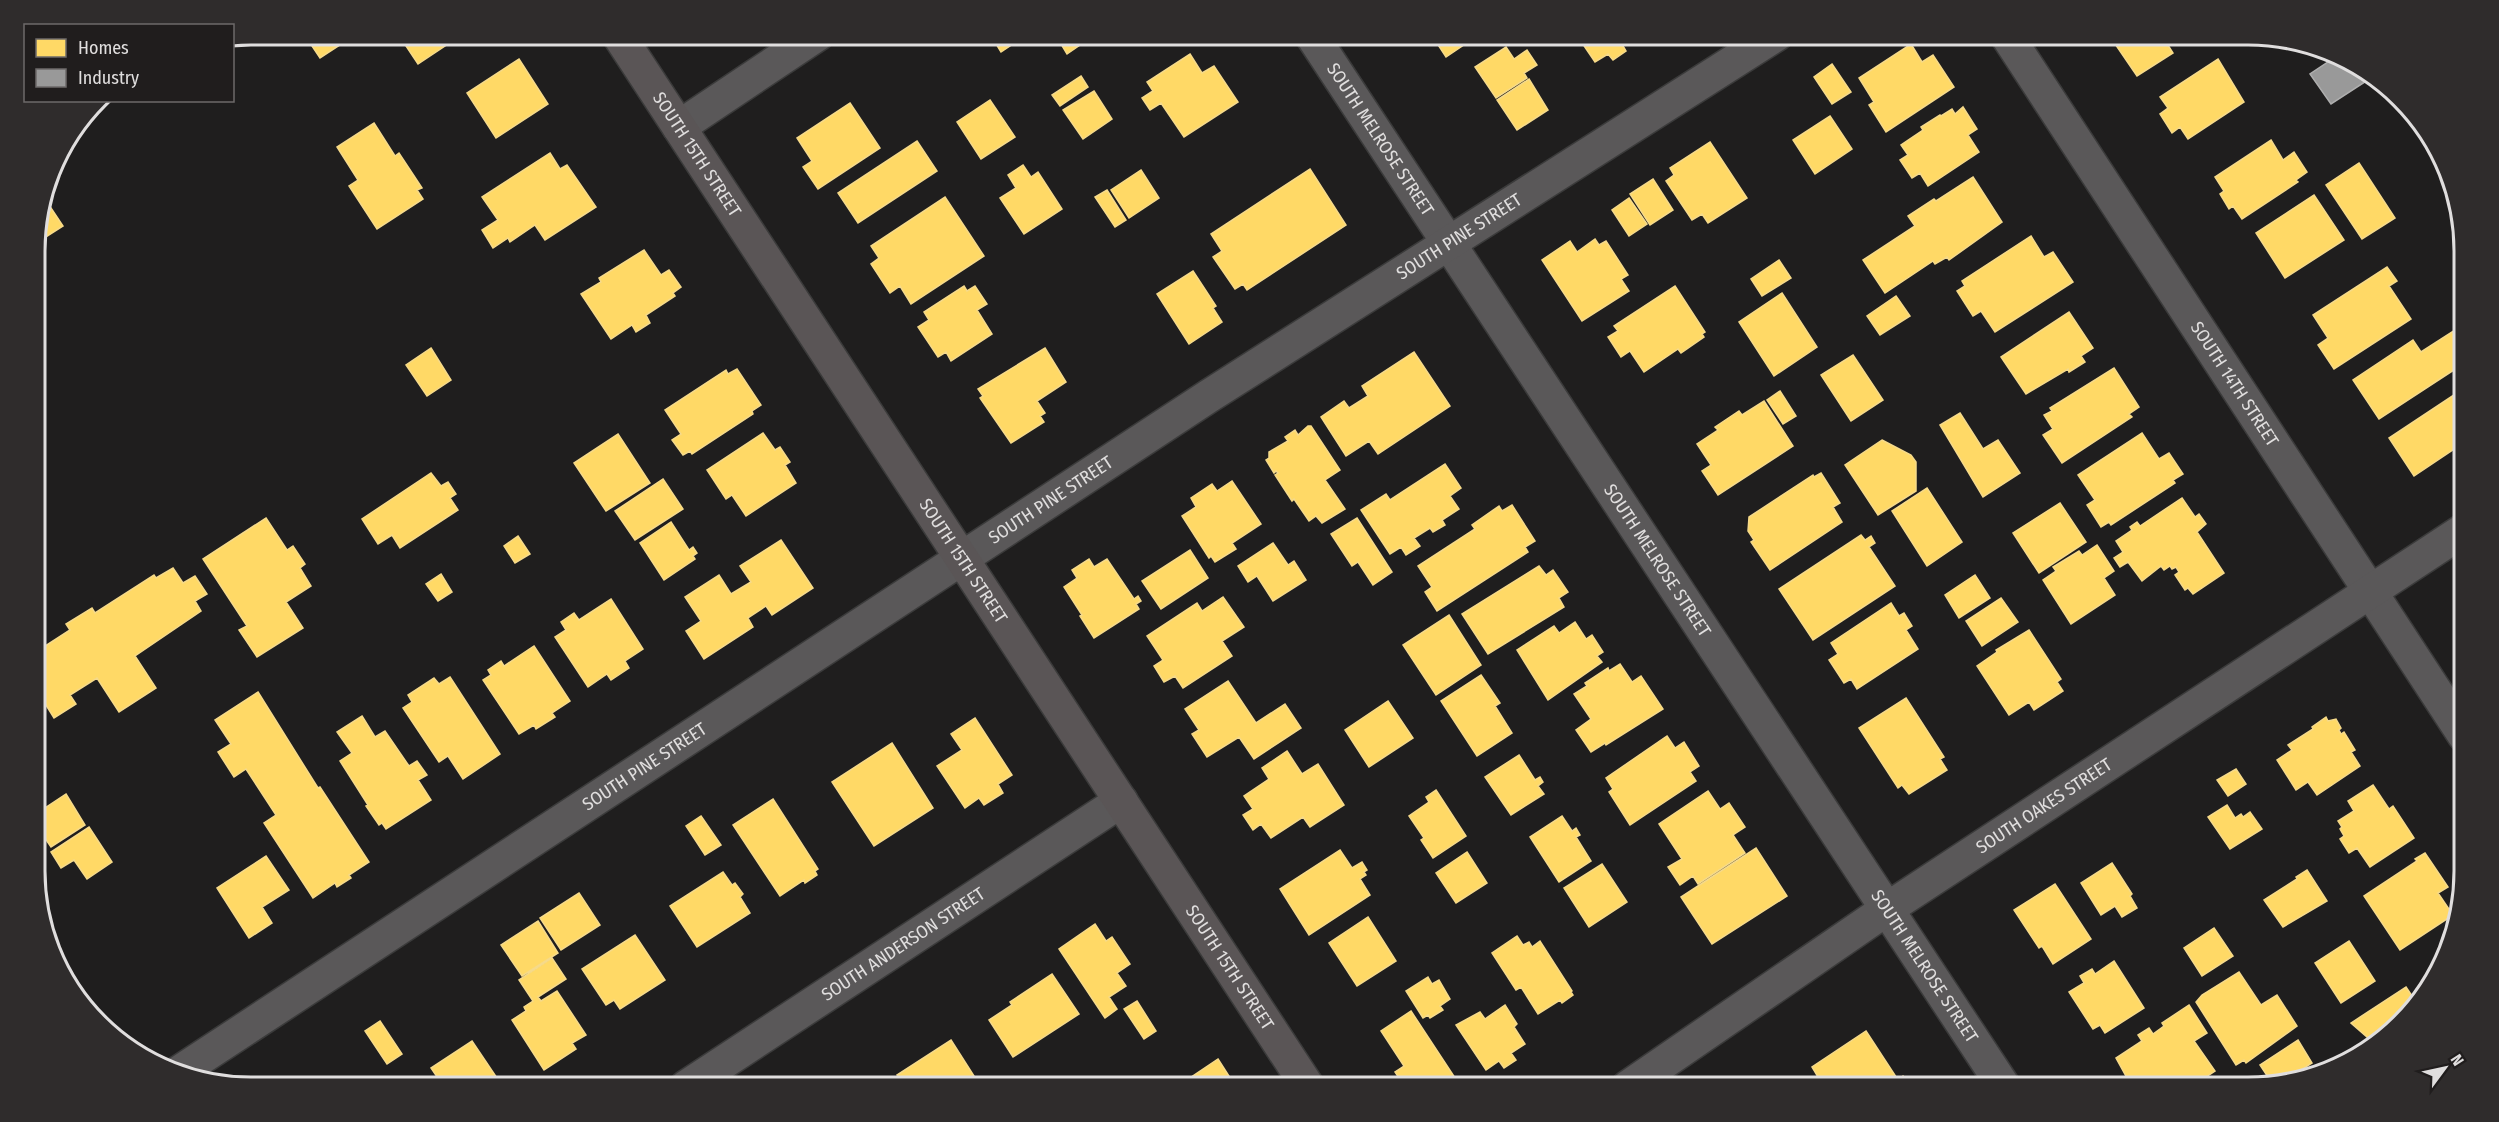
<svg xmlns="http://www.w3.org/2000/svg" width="2499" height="1122" viewBox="0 0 2499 1122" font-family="'Fira Sans Condensed',sans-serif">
<rect width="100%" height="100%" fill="#1f1e1e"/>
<!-- homes -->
<path fill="#ffd966" stroke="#f6da8a" stroke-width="1.5" d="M304 34H355V35L320 58Z
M398 34H463L418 64Z
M990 34H1028L1001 52Z
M1055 34H1096L1067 54Z
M1431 34H1480L1446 57Z
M1576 34H1637V35L1622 44 1626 51 1613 60 1608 54 1595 62Z
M2117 34H2161L2173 53 2137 76 2111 38Z
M1911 44 1922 62 1933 55 1954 87 1886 132 1869 105 1874 102 1859 78Z
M1506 47 1514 59 1527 50 1537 65 1524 73 1527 78 1496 98 1475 67Z
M1190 54 1202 73 1214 66 1238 102 1184 137 1161 103 1150 110 1142 98 1153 91 1147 82Z
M519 59 548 104 496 138 467 93Z
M2218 59 2244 102 2188 139 2180 127 2172 133 2160 114 2168 108 2160 97Z
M1832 64 1851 92 1832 104 1814 77Z
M1081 76 1088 87 1060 106 1052 95Z
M1529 79 1548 110 1517 130 1497 100Z
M1094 91 1112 119 1083 139 1063 110Z
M990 100 1015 137 981 159 957 122Z
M850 103 880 148 818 189 803 167 812 161 797 138Z
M1963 107 1977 129 1968 135 1979 152 1928 186 1920 173 1912 178 1900 160 1908 155 1901 145 1923 130 1921 127 1940 115 1941 116 1952 109 1955 114Z
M1830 116 1852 149 1815 174 1793 140Z
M374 123 395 156 399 153 422 188 417 190 423 199 377 229 349 186 358 180 337 147Z
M2271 140 2283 160 2294 152 2307 172 2296 180 2298 182 2242 219 2233 206 2229 209 2220 194 2224 191 2215 177Z
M917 141 937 171 858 223 838 193Z
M1710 142 1747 198 1708 223 1702 214 1692 220 1666 181 1674 175 1670 168Z
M550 153 560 169 567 165 596 207 545 240 535 225 510 242 508 238 493 248 482 230 498 220 482 197Z
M2359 163 2395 218 2362 239 2326 185Z
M1023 165 1031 177 1038 172 1062 209 1024 234 1000 198 1016 188 1008 175Z
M1310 169 1346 225 1247 290 1243 284 1235 289 1213 257 1222 251 1211 234Z
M1141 170 1159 198 1129 218 1111 190Z
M1973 177 2002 222 1949 260 1947 257 1935 264 1933 261 1885 293 1863 260 1915 226 1908 216 1934 199 1936 201Z
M1653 179 1673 210 1650 225 1630 194Z
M1107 190 1126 220 1115 227 1095 197Z
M2314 195 2344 240 2285 278 2256 233Z
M945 197 984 256 911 304 900 286 890 293 871 264 879 258 871 246Z
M1629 198 1647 224 1629 236 1612 210Z
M45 199 63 226 35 244V237Z
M2031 236 2044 257 2053 252 2073 282 1995 332 1981 311 1973 316 1957 291 1965 286 1962 281Z
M1595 239 1599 245 1606 241 1628 275 1621 279 1629 291 1582 321 1542 260 1570 241 1577 252Z
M644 250 661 275 669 270 681 287 673 293 675 296 646 315 650 323 636 332 632 325 611 339 581 294 601 282 599 278Z
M1779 260 1791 278 1762 296 1751 279Z
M2387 267 2397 281 2389 286 2411 319 2334 369 2318 345 2328 338 2313 315Z
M1193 271 1216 306 1213 308 1222 322 1189 344 1157 294Z
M964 286 967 291 975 286 987 304 977 310 992 334 951 361 946 352 938 357 918 327 929 320 924 312Z
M1675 286 1705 332 1702 334 1704 337 1681 353 1678 349 1644 372 1630 351 1621 357 1608 337 1618 331 1614 326Z
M1782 293 1817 347 1774 376 1739 322Z
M1896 296 1910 316 1880 335 1867 316Z
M2069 312 2093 348 2081 356 2085 362 2069 372 2068 369 2026 394 2001 357Z
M2455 330 2463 343V364L2379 419 2353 380 2413 340 2421 352Z
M431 348 451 380 427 396 406 365Z
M1045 348 1066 382 1037 401 1045 413 1040 416 1044 422 1011 443 980 398 983 396 978 389Z
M1414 352 1450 406 1378 454 1369 441 1346 456 1321 417 1344 401 1349 408 1368 396 1362 386Z
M1853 355 1883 400 1851 421 1821 375Z
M2114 368 2139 407 2129 414 2132 417 2062 463 2043 435 2053 429 2044 415 2052 411 2050 408Z
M737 369 761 405 752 411 753 414 692 454 690 451 683 455 672 440 681 434 665 410 726 370 728 374Z
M2463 389V443L2414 476 2389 438Z
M1780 391 1796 416 1783 424 1767 400Z
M1764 401 1793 446 1718 495 1702 471 1711 465 1697 444 1718 430 1715 427 1739 411 1742 415Z
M1960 413 1983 449 1998 440 2020 473 1983 497 1940 425Z
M1308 426H1311L1340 470 1325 480 1345 509 1322 523 1316 516 1309 521 1294 499 1292 501 1275 475 1278 473 1276 471 1274 473 1266 460 1269 458V452L1288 441 1285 437 1295 430 1298 435Z
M763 433 775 450 780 447 790 462 785 465 796 483 746 516 732 495 726 499 707 470Z
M2142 433 2159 459 2169 453 2183 474 2173 480 2175 483 2111 525 2109 522 2101 527 2087 505 2095 500 2078 475Z
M618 434 650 483 606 511 574 463Z
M1882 440 1911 455 1916 462V491L1878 515 1845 465Z
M1445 464 1461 488 1450 496 1459 509 1442 520 1445 525 1433 532 1430 528 1414 538 1420 546 1406 555 1401 547 1390 554 1361 510 1386 494 1390 500Z
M431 473 441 486 448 482 456 494 450 498 458 510 400 548 392 535 378 544 362 519Z
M1821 473 1840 503 1833 507 1842 522 1770 570 1751 542 1754 540 1748 531 1749 517 1813 475 1814 477Z
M663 479 683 509 635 540 615 511Z
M1232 481 1261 524 1232 543 1236 549 1215 562 1211 556 1209 558 1182 516 1196 507 1191 498 1212 484 1217 491Z
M1927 488 1962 542 1927 566 1892 511Z
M2182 498 2195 517 2199 514 2206 524 2197 532 2224 573 2193 594 2188 588 2185 590 2175 575 2179 572 2176 567 2172 569 2170 566 2164 570 2161 566 2142 581 2128 562 2120 567 2114 558 2123 552 2116 541 2132 530 2130 527 2137 522 2140 526Z
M2060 503 2086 542 2039 573 2013 533Z
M1512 505 1535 541 1525 547 1528 552 1437 611 1425 592 1432 587 1418 566 1475 529 1472 525 1499 506 1502 511Z
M266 518 287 550 293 546 305 564 300 568 311 586 286 602 303 628 257 657 239 630 247 626 203 559Z
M1357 518 1392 572 1373 585 1358 562 1352 566 1331 534Z
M671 522 689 550 693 547 697 553 693 556 695 559 664 580 640 543Z
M1861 535 1865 540 1871 536 1875 543 1869 547 1895 586 1813 640 1779 589Z
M518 536 530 554 515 563 504 546Z
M781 540 813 588 772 615 766 606 748 618 753 627 704 659 686 631 701 621 685 597 719 575 731 594 751 582 740 566Z
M1273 543 1288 565 1294 561 1306 580 1273 601 1257 576 1248 582 1238 566Z
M2097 545 2114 571 2104 578 2115 595 2071 624 2043 580 2056 571 2053 567 2079 551 2082 555Z
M1190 550 1208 578 1161 609 1142 581Z
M1089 559 1094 567 1107 559 1134 599 1138 596 1141 601 1136 604 1139 609 1094 638 1080 616 1082 615 1064 587 1077 578 1072 570Z
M1539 566 1546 575 1553 570 1568 592 1559 598 1564 607 1488 654 1462 614Z
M173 568 183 583 195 576 207 594 195 601 201 611 135 656 156 688 119 712 97 678 70 695 76 704 54 718 36 689V652L70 630 66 624 92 608 95 613 154 575 156 578Z
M441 574 452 592 438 601 426 584Z
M1975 575 1990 598 1959 618 1945 595Z
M1223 597 1244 627 1222 641 1232 656 1183 688 1175 676 1164 682 1154 666 1163 660 1147 636 1197 603 1202 611Z
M2001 598 2018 622 1982 646 1966 621Z
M611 599 643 649 625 661 629 668 611 680 607 674 588 687 555 637 566 630 561 622 574 613 579 620Z
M1891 603 1899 616 1904 613 1912 626 1906 630 1918 649 1857 689 1851 679 1844 683 1829 660 1838 654 1831 643Z
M1449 615 1481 665 1436 695 1403 645Z
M1575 622 1586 639 1592 635 1603 652 1597 656 1602 662 1548 700 1517 650 1554 626 1559 633Z
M2029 630 2061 679 2057 682 2063 691 2034 710 2029 702 2009 715 1977 666 1997 652 1996 650Z
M534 646 570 701 552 713 555 717 536 729 534 725 519 734 483 680 491 675 488 670 501 661 504 666Z
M1620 664 1632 682 1641 676 1663 709 1606 745 1605 743 1591 752 1576 730 1591 719 1574 694 1587 686 1585 683 1608 668 1609 671Z
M1481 675 1500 703 1495 706 1512 733 1477 756 1441 701Z
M450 677 500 754 463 779 448 756 439 762 403 708 412 702 408 695 434 678 439 684Z
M1228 681 1256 723 1285 704 1301 728 1254 759 1239 737 1207 757 1192 734 1199 730 1185 709Z
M258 692 318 788 320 787 369 862 349 875 351 878 337 887 335 883 313 898 264 823 276 815 246 769 234 777 218 752 231 744 215 720Z
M1906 698 1944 757 1940 759 1947 770 1909 794 1902 785 1898 788 1859 728Z
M1388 701 1413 738 1369 767 1345 730Z
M362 716 375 737 385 731 409 766 417 761 427 775 418 780 431 800 386 829 382 823 379 825 366 806 368 805 340 761 352 753 337 732Z
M2326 717 2328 721 2336 719 2341 728 2339 730 2341 734 2344 732 2355 750 2351 752 2360 766 2317 795 2308 782 2296 790 2277 760 2292 750 2288 745 2313 729 2312 727Z
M975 718 1012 775 998 784 1003 793 984 805 979 798 965 808 937 766 962 750 951 734Z
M1667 736 1675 748 1684 742 1699 766 1690 772 1696 781 1630 825 1609 792 1613 789 1606 778Z
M892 743 933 808 874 846 832 782Z
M1287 751 1302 774 1318 764 1344 805 1310 827 1303 817 1271 838 1261 824 1253 830 1243 815 1253 809 1244 796 1269 779 1262 768Z
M1519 755 1535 780 1540 777 1543 782 1538 786 1544 794 1511 815 1485 777Z
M2236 769 2246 784 2228 796 2217 780Z
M2373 785 2389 809 2393 806 2414 838 2370 867 2357 848 2349 853 2340 839 2344 836 2340 829 2342 827 2338 821 2354 811 2348 801Z
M1436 790 1466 836 1433 858 1421 840 1424 838 1409 816 1429 802 1426 797Z
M1708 791 1720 809 1729 803 1745 827 1733 835 1745 853 1698 884 1693 876 1680 885 1668 867 1682 859 1659 824Z
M66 794 85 825 51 847 36 825V814Z
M773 799 818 869 815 871 817 875 805 883 804 880 780 896 733 825Z
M2227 805 2235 818 2241 814 2243 817 2250 812 2262 829 2230 849 2208 817Z
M701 816 721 845 705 855 686 826Z
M1562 816 1572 831 1576 828 1580 835 1576 837 1591 861 1559 882 1530 837Z
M89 827 112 862 87 879 74 860 61 868 51 852Z
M1756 848 1787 896 1712 944 1681 897Z
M1340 850 1352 868 1362 862 1367 870 1364 872 1366 875 1360 879 1370 895 1309 935 1280 889Z
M1467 852 1487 883 1456 903 1436 873Z
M2425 853 2448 887 2438 893 2453 915 2400 950 2364 896 2417 861 2415 859Z
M266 856 289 890 262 907 272 923 249 938 217 888Z
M2112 863 2132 894 2130 896 2137 908 2122 917 2115 906 2101 915 2081 883Z
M1602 864 1627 902 1589 927 1564 888Z
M2307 870 2327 901 2283 927 2264 900 2297 879 2296 877Z
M723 872 732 885 735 883 743 894 740 897 750 913 697 947 670 906Z
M2055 884 2091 939 2053 964 2042 946 2039 948 2014 910Z
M579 893 600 925 561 950 540 918Z
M1368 917 1396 961 1357 986 1329 943Z
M538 921 558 953 522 976 501 945Z
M1095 924 1106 941 1112 937 1130 964 1117 973 1126 986 1109 997 1117 1009 1105 1018 1059 949Z
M2214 928 2233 956 2202 976 2184 948Z
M635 935 665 980 620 1009 614 1000 606 1005 582 969Z
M1517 936 1523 945 1529 942 1532 947 1540 941 1572 991 1571 992 1573 995 1562 1003 1560 1000 1538 1014 1521 987 1516 990 1492 953Z
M2349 941 2375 981 2341 1003 2315 963Z
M552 958 566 979 538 997 541 1001 557 991 586 1035 572 1043 576 1049 544 1070 512 1020 526 1011 524 1007 533 1001 519 980Z
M2446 958 2437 973 2432 967Z
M2114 961 2144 1008 2105 1033 2100 1025 2093 1029 2069 992 2084 983 2080 976 2092 969 2095 974Z
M2239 972 2261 1005 2277 995 2297 1026 2246 1063 2244 1060 2236 1065 2196 1002 2202 995Z
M1052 974 1079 1014 1013 1057 989 1020 1012 1005 1010 1002Z
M1428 977 1432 984 1439 980 1450 999 1440 1006 1443 1010 1430 1018 1428 1015 1423 1018 1406 991Z
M2406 987 2418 1005 2375 1044 2351 1023Z
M1137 1001 1156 1031 1144 1039 1124 1009Z
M1505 1005 1517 1024 1514 1027 1525 1044 1511 1053 1516 1060 1504 1068 1499 1061 1486 1070 1456 1025 1480 1012 1485 1019Z
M2189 1005 2207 1033 2194 1041 2215 1071 2191 1087H2132L2116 1058 2142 1041 2138 1035 2149 1028 2153 1034 2164 1026 2162 1023Z
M1411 1011 1461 1087H1405L1395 1072 1404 1066 1381 1031Z
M380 1021 402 1054 387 1064 365 1031Z
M1866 1031 1898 1080 1903 1076 1910 1087H1824L1812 1067Z
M951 1040 981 1087H905L897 1075Z
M2298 1040 2312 1063 2290 1077 2272 1083 2260 1065Z
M472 1041 503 1087H444L431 1068Z
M1218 1059 1236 1087H1181V1084Z"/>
<!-- industry -->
<path fill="#999" stroke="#aeaeae" stroke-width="1.5" d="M2337 56 2368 80 2331 104 2310 74Z"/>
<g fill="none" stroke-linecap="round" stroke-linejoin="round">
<defs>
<g id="street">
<path id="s1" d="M1311 34 2004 1087"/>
<path id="s2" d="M2006 34 2464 735"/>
<path d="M679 127 818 34"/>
<path id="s3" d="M178 1073 1209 396 1777 34"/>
<path id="s4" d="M686 1087 1121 801"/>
<path id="s5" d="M1628 1087 1887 909 2464 530"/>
</g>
<g id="secondary">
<path id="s6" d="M618 34 1308 1087"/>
</g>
</defs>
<!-- street casing -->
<use href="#street" stroke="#3b3b3b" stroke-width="36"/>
<!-- secondary casing -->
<use href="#secondary" stroke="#3b3b3b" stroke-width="36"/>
<!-- street -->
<use href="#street" stroke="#5a5859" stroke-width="33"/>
<!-- secondary -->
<use href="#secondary" stroke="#5a5556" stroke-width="33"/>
</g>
<g text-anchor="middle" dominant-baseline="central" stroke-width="6" stroke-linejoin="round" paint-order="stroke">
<!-- street labels -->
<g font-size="18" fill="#e0dede" stroke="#201d1d">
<text stroke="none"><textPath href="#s1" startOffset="126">SOUTH MELROSE STREET</textPath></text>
<text stroke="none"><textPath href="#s6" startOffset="144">SOUTH 15TH STREET</textPath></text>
<text stroke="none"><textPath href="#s3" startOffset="1530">SOUTH PINE STREET</textPath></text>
<text stroke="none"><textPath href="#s2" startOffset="418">SOUTH 14TH STREET</textPath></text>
<text stroke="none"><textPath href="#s3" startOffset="1044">SOUTH PINE STREET</textPath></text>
<text stroke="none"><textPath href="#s6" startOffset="630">SOUTH 15TH STREET</textPath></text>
<text stroke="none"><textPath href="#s1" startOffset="630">SOUTH MELROSE STREET</textPath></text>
<text stroke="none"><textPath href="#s3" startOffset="558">SOUTH PINE STREET</textPath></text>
<text stroke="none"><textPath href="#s5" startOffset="502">SOUTH OAKES STREET</textPath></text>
<text stroke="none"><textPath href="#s4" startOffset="260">SOUTH ANDERSON STREET</textPath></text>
<text stroke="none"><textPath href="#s6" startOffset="1116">SOUTH 15TH STREET</textPath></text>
<text stroke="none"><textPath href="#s1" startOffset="1116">SOUTH MELROSE STREET</textPath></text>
</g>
</g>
<!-- crop -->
<path d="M0 0H2499V1122H0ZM251 45H2248A206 206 0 0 1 2454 251V871A206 206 0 0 1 2248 1077H251A206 206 0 0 1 45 871V251A206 206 0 0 1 251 45Z" fill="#2f2c2c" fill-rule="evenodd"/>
<path fill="none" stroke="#e0dede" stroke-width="3" d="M251 45H2248A206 206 0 0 1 2454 251V871A206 206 0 0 1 2248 1077H251A206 206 0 0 1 45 871V251A206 206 0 0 1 251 45Z"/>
<!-- legend -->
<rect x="24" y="24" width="210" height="78" fill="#201d1d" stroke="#6d6a6a" stroke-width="1.5"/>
<rect x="36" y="39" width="30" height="18" fill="#ffd966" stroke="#6d6a6a" stroke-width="1.5"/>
<text x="78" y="54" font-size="18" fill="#e0dede">Homes</text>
<rect x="36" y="69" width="30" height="18" fill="#999999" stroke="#6d6a6a" stroke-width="1.5"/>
<text x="78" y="84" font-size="18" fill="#e0dede">Industry</text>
<!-- north arrow -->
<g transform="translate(2445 1068) rotate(57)" stroke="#201d1d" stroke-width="4.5" paint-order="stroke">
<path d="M0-4.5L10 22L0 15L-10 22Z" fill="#e0dede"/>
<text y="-9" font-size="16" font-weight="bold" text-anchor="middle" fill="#e0dede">N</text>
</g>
</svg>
